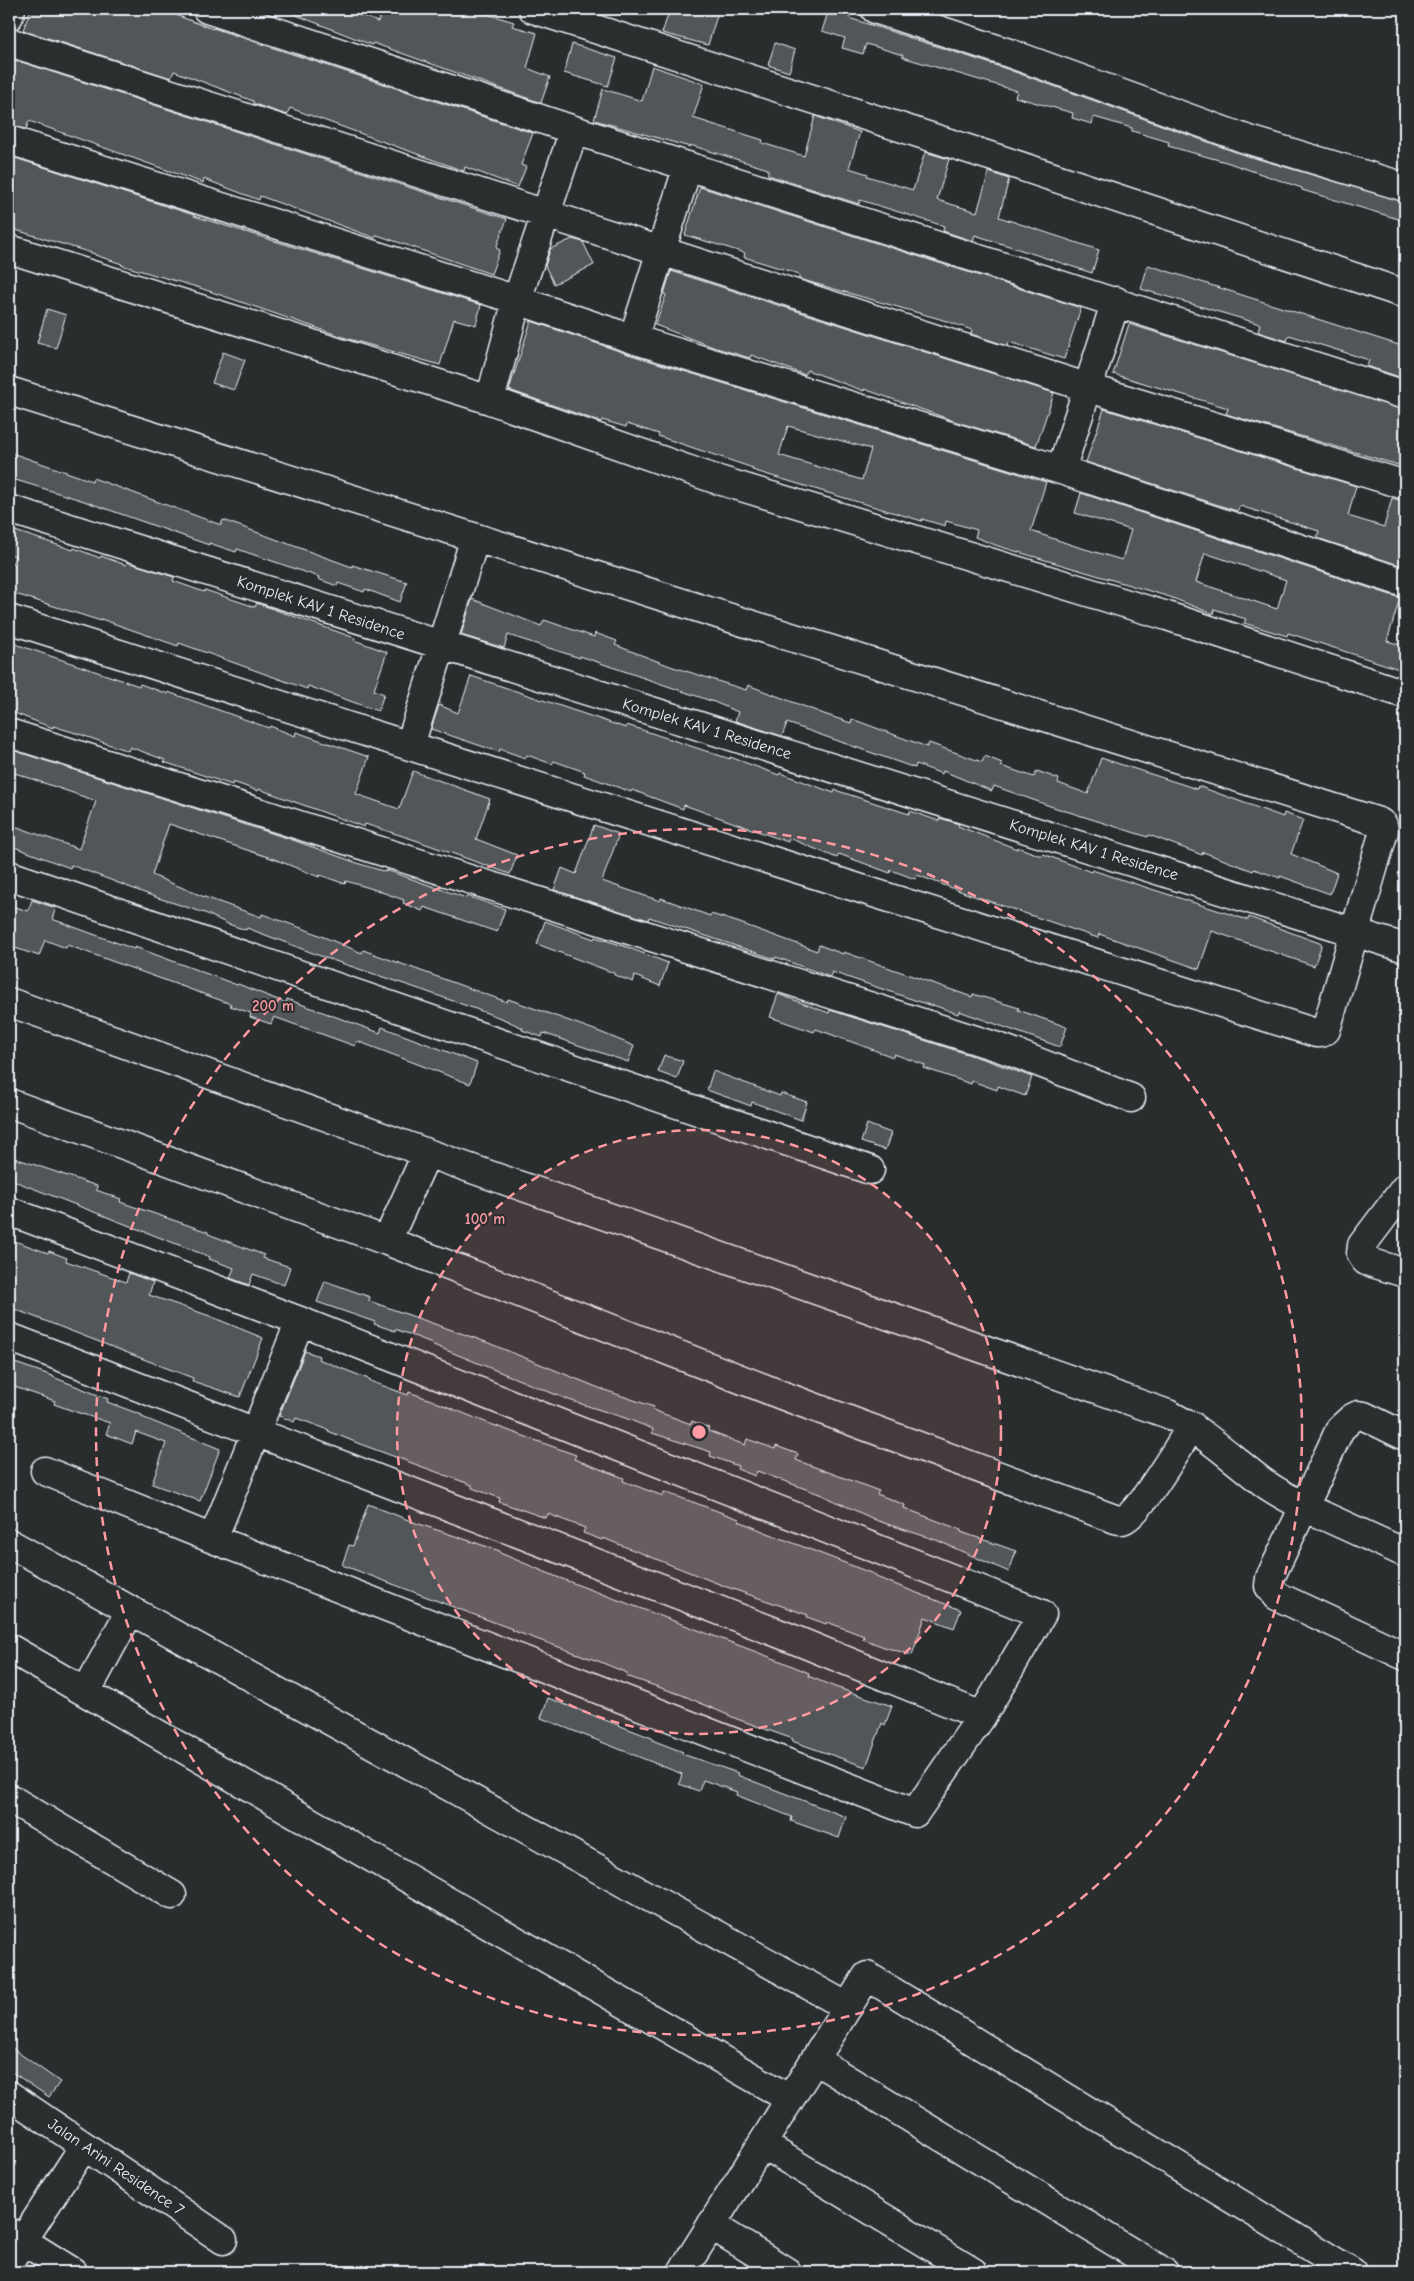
<svg xmlns="http://www.w3.org/2000/svg" width="1414" height="2281" viewBox="0 0 1414 2281" font-family="'Comic Neue',sans-serif">
<rect width="100%" height="100%" fill="#2a2d2e"/>
<filter id="ink" filterUnits="userSpaceOnUse"><feTurbulence type="fractalNoise" baseFrequency=".02" numOctaves="2"/><feDisplacementMap in="SourceGraphic" scale="10" xChannelSelector="R" yChannelSelector="G"/><feConvolveMatrix kernelMatrix="1 2 1 2 8 2 1 2 1" color-interpolation-filters="sRGB"/></filter>
<g filter="url(#ink)">
<!-- building -->
<path fill="#535759" stroke="#e8f1f8" fill-rule="evenodd" d="M31 9H160L213 29V28L533 133 521 165 526 167 518 187 465 167 464 171 290 108 287 115 254 104 253 101 174 71 171 78 23 30Z
M281 9H345L378 22 382 9H470L514 22 512 26 537 33 527 68 550 77 541 103 373 43 372 45Z
M670 9H719L708 45 662 33Z
M829 9 850 15 849 18 1004 68 1241 154 1405 202V221L1302 190V188L1226 162 1168 146 1169 142 1132 131V128L1094 117 1092 124 1072 118 1073 113 1015 97 1017 91 902 57 903 55 866 44 863 54 842 48 845 38 822 31Z
M775 43 795 50 789 72 768 65Z
M572 44 617 58 608 86 564 73Z
M9 58 507 219 496 248 500 250 491 274 377 235 375 238 260 196 259 200 204 179 203 183 29 121 26 129 9 125Z
M652 66 704 84 693 118 763 140 762 143 804 156 815 116 860 132 849 168 868 174 867 176 913 190 925 152 949 159 937 200 977 212 989 172 1009 179 999 217 1099 250 1092 273 975 235 973 241 943 231 944 226 860 200 859 204 768 175V169L690 145V147L594 120 603 89 642 101Z
M9 156 194 215V216L481 305 476 325 454 319 440 365 349 339 200 288 121 265 122 264 95 255V254L9 228Z
M700 187 1081 308 1064 359 1009 342 1008 346 971 334 972 330 940 319 799 279V274L744 257 745 253 685 235Z
M572 239 583 242 594 265 554 284 545 266 550 249Z
M1148 265 1405 347V379L1367 366 1369 360 1289 335 1287 341 1258 332 1260 324 1141 289Z
M671 271 1054 393 1036 446 957 422 864 389V391L807 370 805 375 751 355 750 358 713 347 655 325 666 295 664 294Z
M47 309 66 315 56 348 37 343Z
M531 321 628 354 1046 482 1031 531 1075 546 1122 560 1131 530 1075 513 1081 493 1400 598 1387 641 1405 646V671L1288 633 1287 636 1244 623 1246 619 1214 609 1213 614 1170 597 998 546 975 537 977 530 946 521 945 526 922 519V521L848 499 752 470 753 468 658 436 659 434 627 424 626 427 602 420 601 422 509 390ZM788 426 871 449 862 480 779 455ZM1205 553 1286 580 1277 609 1196 582Z
M1129 324 1405 410V467L1226 414 1228 408 1113 374Z
M223 352 245 360 234 390 212 383Z
M1104 409 1356 486 1348 516 1384 527 1392 498 1405 502V567L1317 538 1319 531 1240 506 1237 511 1086 462Z
M9 452 92 481 93 478 221 525 223 520 352 567V565L407 582 400 602 365 589 364 592 338 583 337 586 318 579 319 577 237 549 236 552 209 543V545L81 500 9 478Z
M9 529 73 550 74 548 100 558 101 556 126 565 127 562 174 577 173 581 204 592 205 590 255 607 257 603 262 605 355 638 354 640 387 652 374 690 384 694 378 711 308 686 307 689 179 643 178 646 101 619V621L9 592V573L15 556 9 554Z
M472 599 541 626 544 620 594 637 595 633 617 641 615 645 670 666 746 690 748 685 824 714 851 723 852 719 927 747 929 743 982 762 985 756 1002 763 1001 766 1034 777 1037 771 1059 779 1058 783 1088 794 1101 758 1197 789 1198 786 1283 817 1284 813 1303 820 1291 854 1337 873 1330 894 1280 876V878L1254 869 1253 871 1203 852 1202 855 1149 835 1148 837 1050 806 994 786 992 791 943 771 942 774 916 764 915 768 787 723 782 736 735 721 738 712 714 702 580 656V658L508 635 504 648 461 635Z
M9 642 139 686 140 684 168 694V692L269 728 270 726 295 736 296 732 369 757 356 794 399 809 413 771 490 799 476 839 517 855 510 874 415 840 365 824 364 827 259 789 258 791 233 782 232 785 164 762 165 760 130 747 128 751 79 734 53 726V728L9 711Z
M471 676 626 728 627 725 730 759V757L779 775 780 773 834 793 835 790 909 814 910 811 939 821 940 818 959 824 958 826 1017 849V847L1042 856 1043 854 1091 872 1092 870 1248 920 1249 917 1322 944 1314 966 1212 931 1199 969 1099 934 1098 938 968 894 917 875 915 879 891 870 890 873 839 854 837 858 789 838 788 842 684 805 683 809 632 790 631 792 584 775 585 772 554 761 552 764 527 755 525 758 500 749 499 752 431 729 439 705 458 713Z
M9 749 290 839 360 864 386 872V870L466 898 467 896 505 909 497 932 424 907 422 911 403 903 404 900 373 889 346 881 345 884 320 875 319 877 274 859 169 824 152 875 202 896 261 917 262 914 307 930 362 953 363 950 507 1002 508 999 600 1032 634 1046 628 1062 543 1033 542 1037 522 1030 523 1028 501 1018 422 990 326 958 247 928 246 930 228 924 205 913 155 897 71 865 70 868 9 845V824L79 849 96 801 9 771Z
M594 825 619 834 602 881 660 901 661 898 710 916 711 914 737 922 817 951 819 945 843 954 844 952 972 997 973 994 1019 1008 1018 1010 1067 1027 1060 1047 959 1011 958 1014 933 1005 932 1006 832 972 830 977 776 957 775 959 649 917 648 920 554 890 562 868 576 874Z
M32 900 56 908 52 919 134 949 135 947 237 985 238 984 286 1003 287 999 380 1033 382 1027 477 1063 470 1084 357 1041 355 1046 274 1017 271 1024 250 1017 251 1013 230 1006 231 1004 67 945 66 948 45 940 39 956 9 946V905L28 911Z
M545 921 594 939 595 937 624 946 668 963 660 986 635 976 633 982 614 975V973L537 944Z
M778 994 829 1013 830 1010 989 1061 1032 1077 1025 1096 998 1086 997 1090 972 1081 971 1084 924 1068 925 1065 894 1054 893 1057 816 1029 814 1032 770 1017Z
M664 1055 683 1061 677 1079 658 1072Z
M713 1071 780 1096 781 1093 807 1102 801 1120 752 1102 751 1106 707 1090Z
M867 1124 891 1133 885 1150 861 1142Z
M9 1156 97 1186 96 1190 121 1199 120 1202 208 1232V1234L264 1255 263 1258 290 1267 284 1285 253 1274 249 1285 230 1278 234 1268 209 1259 210 1257 9 1179Z
M9 1239 48 1253 49 1251 67 1258 66 1261 126 1282 129 1273 153 1282 149 1295 207 1315 263 1338 240 1397 192 1381 193 1378 164 1367 9 1307Z
M325 1281 370 1297 369 1301 486 1342 599 1388 654 1407 653 1410 691 1424 692 1421 709 1428 708 1431 745 1445 747 1439 775 1449 776 1446 798 1454 796 1460 879 1491 877 1494 905 1505 904 1508 961 1530V1532L1016 1551 1009 1572 936 1540 878 1521 822 1495 757 1471 755 1476 737 1469 738 1466 710 1456 711 1452 652 1433 653 1429 625 1418 569 1400 431 1344 432 1343 395 1329V1331L374 1324 375 1322 317 1302Z
M305 1351 319 1356 318 1359 371 1380 370 1381 408 1395 409 1392 431 1400 485 1422 576 1455 574 1459 624 1478 623 1481 663 1496 664 1492 690 1501 739 1519V1521L765 1532 876 1575V1577L961 1610 954 1628 925 1617 912 1655 884 1647 863 1639 864 1636 827 1622 826 1624 807 1617 808 1615 724 1586 603 1538 602 1540 583 1533 585 1528 548 1514 546 1518 499 1502 500 1498 472 1488V1485L360 1444 328 1431 329 1430 296 1418 294 1422 279 1416Z
M9 1361 53 1376V1377L108 1399 107 1402 142 1415V1417L220 1449 200 1501 152 1484 166 1443 136 1432 132 1444 106 1434 110 1423 73 1411 54 1404 55 1401 9 1385Z
M368 1504 416 1523 500 1551V1553L557 1577 783 1662 809 1673 808 1676 835 1687 892 1706 885 1725 882 1723 866 1767 792 1741 793 1739 737 1719 682 1695 626 1676 627 1673 598 1661 511 1630 512 1629 342 1565 349 1545 353 1546Z
M548 1698 652 1738V1740L683 1752 682 1754 738 1773 737 1775 846 1817 839 1838 791 1821 792 1817 736 1795 737 1792 703 1780 699 1791 679 1784 682 1774 541 1718Z
M9 2046 60 2082 49 2097 9 2070Z"/>
<g fill="none" stroke-linecap="round" stroke-linejoin="round">
<defs>
<path id="minor" d="M207 9 574 130 1405 395
M533 9 999 159 1405 294
M875 9 1009 53 1246 139 1405 187
M9 16 11 9
M9 42 1089 388 1405 485
M9 140 517 300 633 339 1061 470 1405 583
M9 249 490 400 712 478 1167 616 1405 694
M633 339 688 166
M9 391 1379 822 1383 825 1384 831 1326 1030 1321 1033H1316L9 619
M490 400 517 300 574 130
M1061 470 1116 301
M9 509 1405 948
M9 733 1004 1049 1131 1098
M410 745 475 538
M9 875 870 1170
M9 1002 427 1153 1168 1414C1205 1432 1232 1459 1264 1483 1276 1492 1291 1499 1304 1507L1340 1429 1352 1418 1358 1415 1364 1416 1405 1436
M9 1103 387 1241 784 1396 1115 1519C1119 1520 1122 1521 1126 1518 1142 1509 1179 1445 1192 1426
M1405 1188 1362 1245 1361 1254 1366 1261 1405 1273
M9 1211 300 1321 1042 1614 982 1716 915 1813 213 1539 45 1471
M387 1241 427 1153
M9 1337 783 1635 982 1716
M213 1539 300 1321
M9 1543 848 2007
M1405 1553 1304 1507 1270 1578 1269 1586 1277 1596 1405 1656
M9 1648 790 2099
M86 1692 130 1611
M9 1798 172 1895
M815 2060 1164 2272
M9 2095 223 2240
M762 2144 973 2272
M711 2225 787 2272
M9 2232 73 2272
M9 2262 84 2146
M682 2272 867 1976 1352 2272"/>
</defs>
<!-- minor casing -->
<use href="#minor" stroke="#e8f1f8" stroke-width="31"/>
<!-- minor -->
<use href="#minor" stroke="#2a2d2e" stroke-width="28"/>
</g>
</g>
<!-- distance rings -->
<circle cx="699" cy="1432" r="302" fill="#ff9aa2" fill-opacity=".12"/>
<g fill="none" stroke="#ff9aa2" stroke-width="2.5" stroke-dasharray="9 6">
<circle cx="699" cy="1432" r="302"/>
<circle cx="699" cy="1432" r="603"/>
</g>
<g text-anchor="middle" dominant-baseline="central" stroke-width="4" stroke-linejoin="round" paint-order="stroke">
<!-- street labels -->
<g font-size="16" fill="#e8f1f8" stroke="#2a2d2e">
<text transform="translate(321 608) rotate(18)">Komplek KAV 1 Residence</text>
<text transform="translate(707 729) rotate(17)">Komplek KAV 1 Residence</text>
<text transform="translate(1094 850) rotate(17)">Komplek KAV 1 Residence</text>
<text transform="translate(116 2167) rotate(34)">Jalan Arini Residence 7</text>
</g>
</g>
<circle cx="699" cy="1432" r="8" fill="#ff9aa2" stroke="#2a2d2e" stroke-width="2.5"/>
<g font-size="15" text-anchor="middle" font-weight="bold" fill="#ff9aa2" stroke="#2a2d2e" stroke-width="4" stroke-linejoin="round" paint-order="stroke">
<text x="273" y="1011">200 m</text>
<text x="485" y="1224">100 m</text>
</g>
<!-- margin -->
<rect width="1414" height="2281" fill="none" stroke="#2a2d2e" stroke-width="30"/>
<rect x="15" y="15" width="1384" height="2251" fill="none" stroke="#e8f1f8" stroke-width="2" filter="url(#ink)"/>
</svg>
